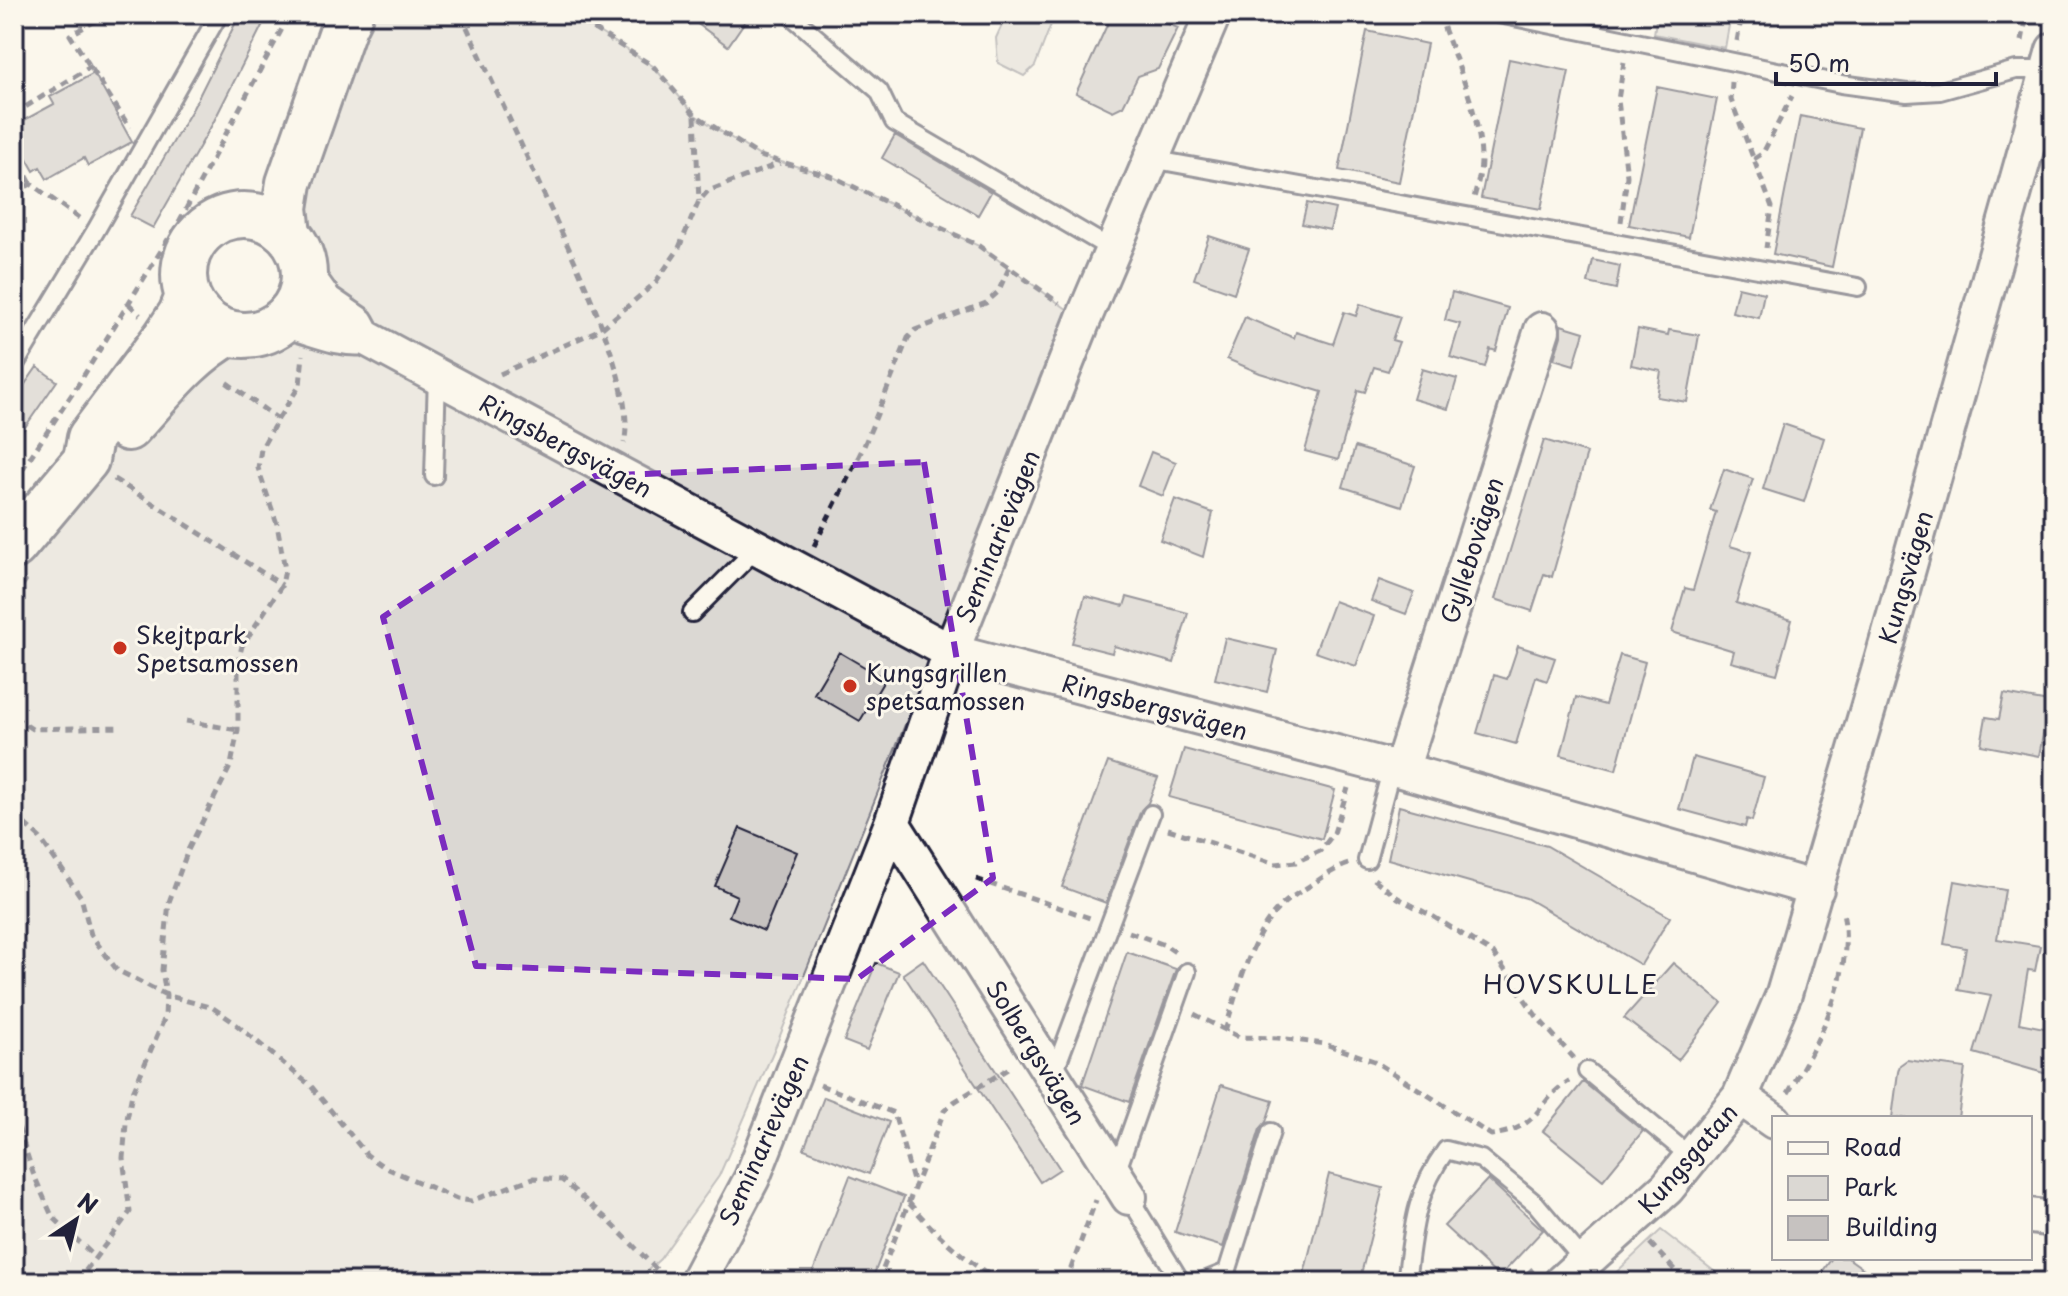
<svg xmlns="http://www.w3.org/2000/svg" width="2068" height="1296" viewBox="0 0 2068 1296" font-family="'Playpen Sans',sans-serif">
<rect width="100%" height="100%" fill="#fbf7ec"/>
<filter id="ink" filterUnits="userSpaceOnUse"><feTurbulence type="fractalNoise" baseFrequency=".0125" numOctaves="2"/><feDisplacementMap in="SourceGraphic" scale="16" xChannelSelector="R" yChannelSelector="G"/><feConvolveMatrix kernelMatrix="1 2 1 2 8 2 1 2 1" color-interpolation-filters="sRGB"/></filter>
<g filter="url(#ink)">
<!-- green -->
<path fill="#dbd8d3" stroke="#7e7d87" stroke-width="2" d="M350 14H570L653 66 695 115 760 156 831 176 979 246 1071 312 777 1043 719 1176 660 1259 635 1282H14V546C56 501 99 457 141 413 156 397 175 371 193 360 224 340 273 339 295 308 310 287 305 259 293 239Z
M1007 14H1055L1035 66 1024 76 998 63 996 38Z
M1657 14H1731L1725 48 1654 34Z
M1661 1230 1728 1282H1606Z"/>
<!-- building -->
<path fill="#c6c2c0" stroke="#22223b" stroke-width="2" d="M240 14H268L213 123 153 228 130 216 193 108Z
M684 14H750L728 46Z
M1112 14H1144L1178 28 1158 69 1138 76 1123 106 1113 111 1076 93Z
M1367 31 1427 44 1399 182 1339 170Z
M1509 59 1569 71 1541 209 1481 198Z
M94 73 132 142 88 166 84 158 47 179 40 167 34 171 17 141 24 138 17 124 54 104 50 97Z
M1657 87 1717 99 1689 237 1629 225Z
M1800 116 1860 128 1832 267 1773 254Z
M895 135 991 192 978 215 882 158Z
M1307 203 1335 209 1330 230 1302 224Z
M1209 236 1249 249 1234 293 1194 279Z
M1593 260 1620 266 1616 289 1588 283Z
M1738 287 1764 293 1759 318 1732 312Z
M1452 292 1508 308 1496 351 1490 349 1485 367 1450 357 1460 324 1445 320Z
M1360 304 1400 317 1392 340 1399 342 1388 371 1374 367 1365 392 1358 390 1338 460 1305 451 1322 392 1260 373 1227 359 1245 317 1294 338 1296 332 1333 344 1344 312 1356 316Z
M1561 325 1584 332 1574 365 1554 359 1561 336Z
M1638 329 1668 335 1669 330 1699 335 1687 402 1657 397 1661 371 1631 365Z
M37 367 57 381 14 443V400Z
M1422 369 1457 379 1448 409 1413 399Z
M1783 424 1824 438 1804 502 1763 489Z
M1544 440 1587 453 1552 577 1544 574 1532 611 1495 599Z
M1355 447 1415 466 1402 506 1343 487Z
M1151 452 1176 462 1163 496 1138 486Z
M1724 469 1753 479 1730 546 1751 552 1736 603 1792 620 1777 674 1731 662 1734 651 1672 632 1685 588 1693 590 1716 512 1710 510Z
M1175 499 1213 513 1203 557 1160 540Z
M1379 580 1414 593 1406 614 1371 601Z
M1085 596 1124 606 1127 597 1188 613 1174 663 1114 646 1112 653 1072 643Z
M1334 601 1374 616 1356 666 1315 652Z
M1225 638 1277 650 1267 692 1215 679Z
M1518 646 1555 658 1547 681 1536 677 1516 744 1477 733 1494 675 1507 679Z
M839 652 885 679 860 721 814 694Z
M1620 655 1645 662 1616 770 1561 755 1576 697 1605 705Z
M2004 694 2049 702 2039 756 1981 745 1986 717 1999 719Z
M1184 749 1335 790 1322 839 1169 797Z
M1693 757 1764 777 1752 821 1747 819 1745 827 1679 809Z
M1108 762 1158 778 1148 803 1141 810 1106 903 1062 887Z
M1399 806 1547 846 1670 917 1641 965 1526 898 1388 859Z
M740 828 797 852 764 931 729 916 737 896 715 886Z
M1955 881 2005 890 1997 939 2040 946 2035 971 2028 970 2019 1023 2054 1030V1076L1974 1053 1991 996 1958 990 1966 948 1944 944Z
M1127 952 1176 969 1129 1102 1082 1085Z
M923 960 1060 1169 1040 1182 903 974Z
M876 963 899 972 867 1050 844 1041Z
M1673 963 1722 1003 1678 1060 1624 1018Z
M1907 1060 1965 1068 1958 1118H1892L1898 1072 1900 1065Z
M1583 1082 1643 1131 1603 1180 1543 1131Z
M1221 1085 1273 1101 1266 1122 1260 1129 1223 1247 1175 1232Z
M824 1097 889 1122 869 1174 804 1149Z
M1329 1174 1383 1188 1359 1282H1302Z
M850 1176 904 1197 871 1282H809Z
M1488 1179 1543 1230 1499 1277 1444 1226Z
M1832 1258H1848L1882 1282H1815Z"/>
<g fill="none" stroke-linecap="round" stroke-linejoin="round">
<defs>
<path id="lane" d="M789 14 879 91 894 122 1113 250
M1499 14 1841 84 1907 93 1940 91 2016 70H2049
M1151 159 1858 287
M14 366 96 230 219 14
M434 476 437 375
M692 613 757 548
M1367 860 1392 767
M1587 1071 1691 1157
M1053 1075 1151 814
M1116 1173 1187 972
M1129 1197 1181 1282
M1202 1282 1227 1272 1271 1132
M1406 1282C1413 1231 1414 1194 1446 1150L1481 1159 1536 1204 1585 1262"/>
<path id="street" d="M305 274 325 302 357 324 364 337 951 652 1401 770 1816 889
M285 320C311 326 338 340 364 337
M1401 770 1542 330
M892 823 1129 1197
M1740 1097 1774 1121
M2030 1216 2054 1219
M697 1282 752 1178 892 823 951 652 1083 320 1213 14
M1562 1282 1667 1188 1740 1097 1784 994 1882 661 2054 50"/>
<path id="secondary" d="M184 275a60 60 0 1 1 120 0a60 60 0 1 1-120 0Z
M288 233 285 208 289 183 344 26 350 14
M128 428C159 395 189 354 229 333
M14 546 86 460 90 438 165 338 181 314 188 297"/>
</defs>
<!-- lane casing -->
<use href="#lane" stroke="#22223b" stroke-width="22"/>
<!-- street casing -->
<use href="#street" stroke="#22223b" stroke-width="40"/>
<!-- secondary casing -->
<use href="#secondary" stroke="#22223b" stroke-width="50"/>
<!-- path -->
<path stroke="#22223b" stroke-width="5" stroke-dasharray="8 6" stroke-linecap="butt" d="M108 14 70 35 130 128
M461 14C487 71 514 128 540 186 565 242 639 385 624 443
M570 14 653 66 695 115 760 156 831 176 979 246 1059 303
M1439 14C1454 58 1481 114 1481 160 1481 173 1477 186 1474 198
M1304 15V14
M1737 41 1742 14
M2022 41 2027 14
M1732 82 1731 100 1772 207 1766 248
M14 114 92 66
M695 116 699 201
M14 151 31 184
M1754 159 1763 153 1792 96
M14 193 31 184 79 218
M1621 222 1627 176 1618 100 1624 62
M129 304 140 315
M500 374 601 329 655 283 678 250 699 201 708 191 780 163
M278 419 300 385 303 355
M114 479 282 585
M14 482 76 388 180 220 290 14
M814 546 864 446 908 338 915 330 986 303 998 292 1009 268
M14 598 27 578
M14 717 32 729 122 727
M186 721 238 730
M14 814 40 838 81 897 91 935 117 970 166 995 213 1008 232 1021 311 1086 367 1155 384 1167 457 1199 471 1201 533 1178 562 1180 607 1219 666 1279
M1168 829 1276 864 1296 862 1320 851 1334 833 1348 788
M976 879 1090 918
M1374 879 1398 898 1432 916 1493 953 1537 1017 1574 1058
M1129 932 1165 945 1178 954
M1194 1014 1239 1037 1278 1038 1325 1044 1374 1061 1491 1135C1541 1129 1536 1101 1569 1081
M1225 1031C1236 995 1250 939 1276 911 1286 900 1298 893 1311 885 1323 877 1336 868 1349 864
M820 1085 894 1113 915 1188
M1788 1093C1819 1041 1855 974 1843 912
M14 1114 33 1173 52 1216 96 1258
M909 1203C935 1233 966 1262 1002 1282
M1650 1243 1680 1276 1682 1282
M77 1282 130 1212 123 1158 126 1124 132 1094 165 1017 166 995 162 970 169 902 188 850 231 765 238 730V662L242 646 282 585 285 570 277 524 258 468 261 449 278 419 223 380
M878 1282 944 1111 954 1102 1011 1067
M1066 1282 1096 1200
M1518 1282 1533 1269"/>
<!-- lane -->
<use href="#lane" stroke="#fbf7ec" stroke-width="16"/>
<!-- street -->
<use href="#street" stroke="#fbf7ec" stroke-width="34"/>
<!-- secondary -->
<use href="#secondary" stroke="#fbf7ec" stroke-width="44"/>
</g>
</g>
<!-- marked area -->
<path d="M0 0H2068V1296H0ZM924 462 993 878 857 979 476 966 383 617 595 476Z" fill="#fbf7ec" fill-opacity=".55" fill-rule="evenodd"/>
<path fill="none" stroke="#7b2cbf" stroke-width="6" stroke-dasharray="16 10" stroke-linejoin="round" d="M924 462 993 878 857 979 476 966 383 617 595 476Z"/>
<!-- markers -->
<g fill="#c8321e" stroke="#fbf7ec" stroke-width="3">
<circle cx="120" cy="648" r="8"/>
<circle cx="850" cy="686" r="8"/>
</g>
<g text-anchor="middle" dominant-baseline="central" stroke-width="6" stroke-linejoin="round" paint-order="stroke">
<!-- street labels -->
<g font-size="24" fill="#22223b" stroke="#fbf7ec">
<text transform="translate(566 445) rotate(28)">Ringsbergsvägen</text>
<text transform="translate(997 536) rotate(-68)">Seminarievägen</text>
<text transform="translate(1471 550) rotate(-72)">Gyllebovägen</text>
<text transform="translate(1905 577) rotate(-74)">Kungsvägen</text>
<text transform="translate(1155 706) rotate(15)">Ringsbergsvägen</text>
<text transform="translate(1037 1052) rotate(58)">Solbergsvägen</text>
<text transform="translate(763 1140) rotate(-66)">Seminarievägen</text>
<text transform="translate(1687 1158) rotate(-49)">Kungsgatan</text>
</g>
<!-- poi labels -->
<g font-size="24" fill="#22223b" stroke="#fbf7ec" text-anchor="start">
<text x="136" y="634">Skejtpark<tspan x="136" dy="28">Spetsamossen</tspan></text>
<text x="866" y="672">Kungsgrillen<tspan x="866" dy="28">spetsamossen</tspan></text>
</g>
<!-- neighbourhood labels -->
<g font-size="26" letter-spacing="2" fill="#22223b" stroke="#fbf7ec">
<text x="1571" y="983">HOVSKULLE</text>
</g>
</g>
<!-- margin -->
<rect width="2068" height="1296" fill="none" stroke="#fbf7ec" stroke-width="48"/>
<rect x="24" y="24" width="2020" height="1248" fill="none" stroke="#22223b" stroke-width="3" filter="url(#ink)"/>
<!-- legend -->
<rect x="1772" y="1116" width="260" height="144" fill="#fbf7ec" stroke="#a4a2a5" stroke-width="2"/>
<rect x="1788" y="1142" width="40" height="12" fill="#fbf7ec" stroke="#a4a2a5" stroke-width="2"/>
<text x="1844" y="1156" font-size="24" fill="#22223b">Road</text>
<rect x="1788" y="1176" width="40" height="24" fill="#dbd8d3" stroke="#a4a2a5" stroke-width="2"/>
<text x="1844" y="1196" font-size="24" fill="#22223b">Park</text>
<rect x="1788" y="1216" width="40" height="24" fill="#c6c2c0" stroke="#a4a2a5" stroke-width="2"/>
<text x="1844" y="1236" font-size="24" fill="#22223b">Building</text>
<!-- north arrow -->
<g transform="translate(76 1220) rotate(35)" stroke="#fbf7ec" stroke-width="6" paint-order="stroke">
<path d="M0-6L14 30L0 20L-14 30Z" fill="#22223b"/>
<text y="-12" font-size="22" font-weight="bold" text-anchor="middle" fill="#22223b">N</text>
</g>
<!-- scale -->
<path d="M1776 72v12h220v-12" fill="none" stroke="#22223b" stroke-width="4"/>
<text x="1788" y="72" font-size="24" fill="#22223b" stroke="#fbf7ec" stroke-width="6" paint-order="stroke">50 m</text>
</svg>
